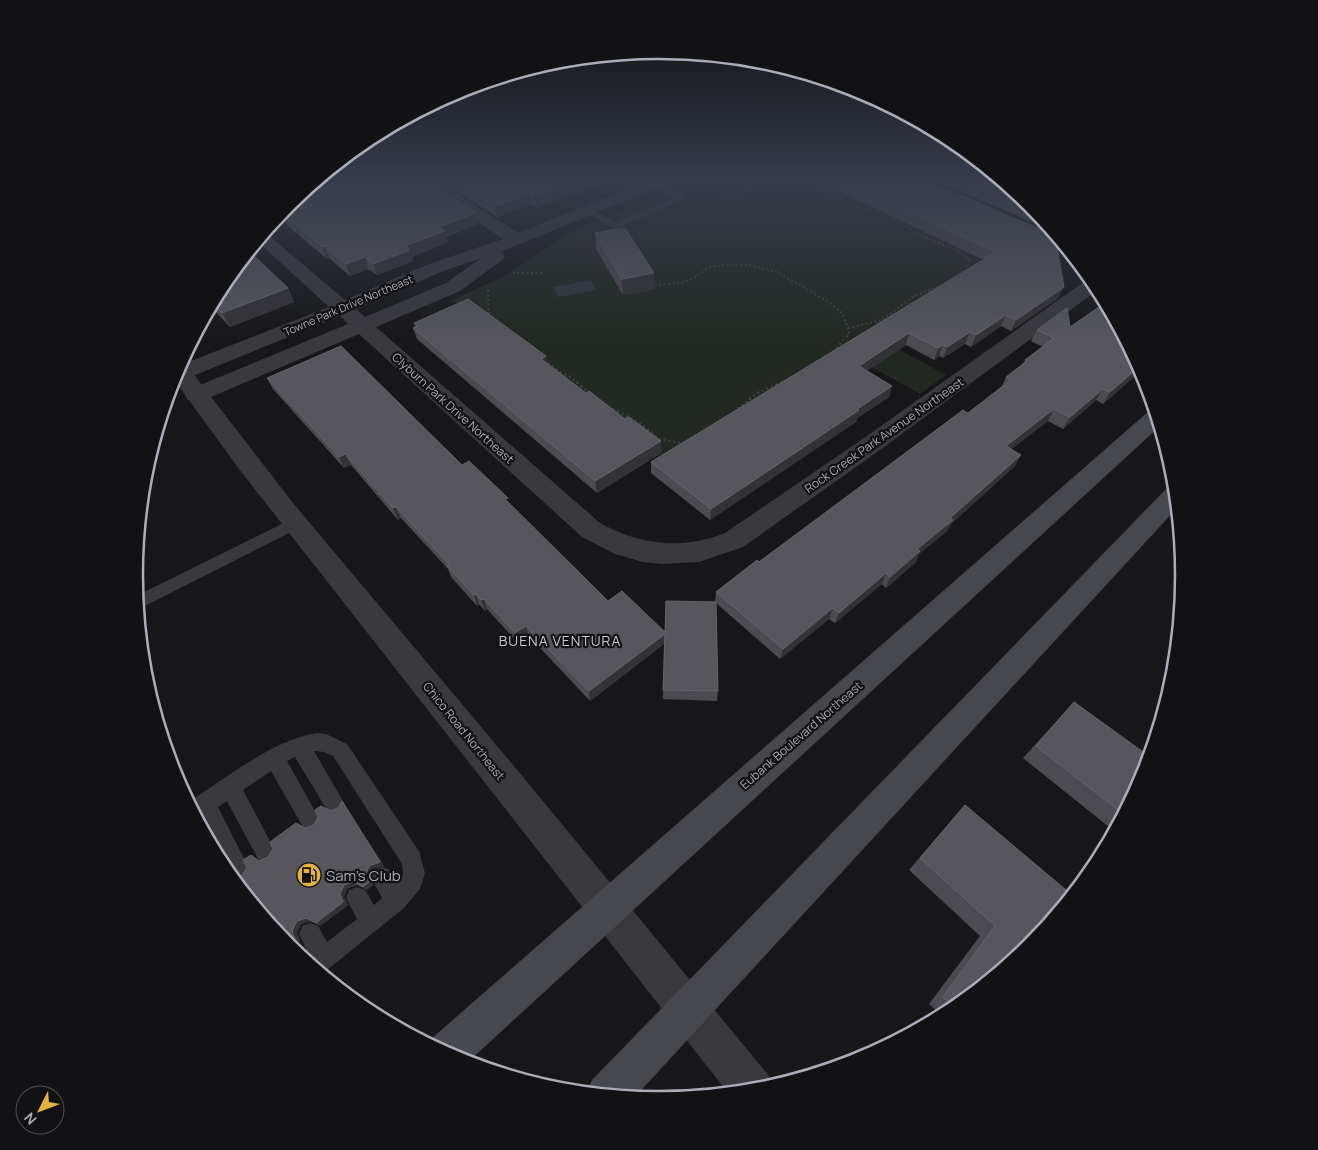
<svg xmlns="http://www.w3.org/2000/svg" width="1318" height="1150" viewBox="0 0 1318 1150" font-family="Manrope,sans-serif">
<rect width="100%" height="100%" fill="#171719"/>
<!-- green -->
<path fill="#222923" d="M704 178H813L998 264 876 337 946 375 920 394 848 354 662 460 556 379 466 306 450 301 503 277 576 229Z"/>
<!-- water -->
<path fill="#30383e" d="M591 280 596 290 558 297 553 287Z"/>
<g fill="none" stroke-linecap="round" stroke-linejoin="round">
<!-- path-far1 -->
<path stroke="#3f4045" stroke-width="2" stroke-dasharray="2 2.5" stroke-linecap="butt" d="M800 178 859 207 881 213 896 220 922 236 959 251 969 260 967 272
M700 210 774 178
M513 273H543
M653 280 656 285 681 283 690 280 708 268 727 264 749 265 777 272 827 301 843 314 849 332 847 336
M488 290 489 313 492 318
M848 328 882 320 914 296 943 285"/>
<!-- path -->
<path stroke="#3f4045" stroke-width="2.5" stroke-dasharray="2 3" stroke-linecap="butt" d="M833 352 848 335
M544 360 560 372 571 377 590 394
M604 404 641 424 659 439 684 444
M734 412 757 393 785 381"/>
<!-- service -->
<path fill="#39393e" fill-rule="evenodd" d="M653 181 669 186 689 197 616 229 582 211 587 208 590 209 616 222 676 197 650 186 648 184Z
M296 517 301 519 304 523 301 527 137 610 136 596Z
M317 733 326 734 347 744 419 851 425 873 420 889 404 908 322 974 304 960 309 956 299 934 302 926 310 923 318 926 327 942 357 919 346 898 349 890 357 887 365 890 374 905 382 898 371 878 374 870 382 867 390 870 397 883 403 875 402 864 333 756 324 752 314 751 344 803 341 810 334 813 327 810 295 757 287 761 320 820 317 827 310 830 303 827 271 771 243 790 272 845 276 852 272 859 265 863 258 859 227 801 218 807 250 870 247 878 239 881 231 877 201 817 197 819 188 802C227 778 272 740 317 733Z"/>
<!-- minor -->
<path fill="#39393e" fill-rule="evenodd" d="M414 178H433L518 233 653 178H675L673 181 500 252 505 256 502 260 460 291 376 327 600 523C640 545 682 550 725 533L864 438 1088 279 1091 278 1099 289 880 450 743 547 699 562 661 564 643 562 615 554 582 537 359 334 204 400 196 402 188 400 185 395 188 390 348 324 340 316 188 378 180 380 173 378 178 366 329 307 257 241 265 232 345 300 429 264 503 239ZM481 258 446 283 365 317 356 309 441 272Z
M1022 221 1055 234 1067 248H1057L1016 230 1013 226 1016 222Z"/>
<!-- tertiary -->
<path fill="#39393e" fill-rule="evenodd" d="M180 362 185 363 293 503 519 772 769 1076 773 1086 761 1090 728 1093 239 469 173 378Z"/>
<!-- secondary -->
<path fill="#47484e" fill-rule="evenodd" d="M1155 409 1160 426 467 1063 429 1045 431 1039 1149 411Z
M1175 485 1177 508 634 1098 586 1093 592 1080 1167 488Z"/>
</g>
<!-- wall -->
<path fill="#4c4b51" d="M437 178H614L537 208 531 204 497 217Z
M811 178H921L1064 287 1058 298 1011 331 1001 326 971 347 965 344 943 358 939 356 934 360 906 345 866 371 892 386 889 397 857 418 856 422 710 520 651 473V462L984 260Z
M930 178H999L1030 204 1049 226 1048 229Z
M288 204 476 213 478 224 446 237 448 242 412 257 413 261 377 275 368 269 350 276 329 258 327 259 277 217Z
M595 233 654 289 623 295 596 249Z
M223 283 288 288 294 302 230 327 210 306Z
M414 323 546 356 547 363 661 453 597 493 417 339 413 328 415 327Z
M1070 327 1142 370 1103 404 1096 400 1063 429 1048 421 1011 449 1015 466 951 524 947 531 919 554 916 562 886 588 882 584 835 623 829 619 780 659 716 603 718 691 717 701 663 699 664 644 590 701 529 636 518 643 487 609 485 611 479 604 477 606 451 577 448 569 401 518 398 520 351 465 344 468 273 389 267 378 462 465 509 503 608 601 665 632 715 602 716 592 759 562 968 413 1002 386 1006 377 1022 365 1025 360 1043 347 1031 341 1037 330Z
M1074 702 1144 776 1114 831 1023 758Z
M345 805 384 866 372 869 369 877 373 885 367 890 358 885 348 888 344 897 348 905 320 926 311 921 301 924 297 933 300 941 242 876 259 861 268 857 305 828 314 825Z
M965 805 1030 946 950 1012 942 1016 929 1004 980 936 909 870Z"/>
<!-- shaded-wall -->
<path fill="#333236" d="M585 178H614L537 208 535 196Z
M529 193 531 204 497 217 495 206Z
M476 213 478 224 446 237 448 242 412 257 413 261 377 275 373 264 439 227Z
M325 246 329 258 327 259 322 247Z
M365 257 368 269 350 276 346 264Z
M654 273V289L623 295 622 279Z
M1064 287 1058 298 1011 331 1016 320Z
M288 288 294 302 230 327 222 313Z
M1006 315 1001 326 971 347 976 335Z
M970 332 965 344 943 358 947 347Z
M909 333 906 345 856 378 859 366Z
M943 345 939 356 934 360 938 348Z
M546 356 548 367 541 359Z
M1140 366 1142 370 1103 404 1110 392Z
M892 386 889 397 857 418 856 422 710 520 711 509Z
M1103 389 1096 400 1063 429 1070 417Z
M1054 409 1048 421 1000 458 1006 446Z
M661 441V453L597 493 595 481Z
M345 454 351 465 344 468 339 457Z
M1021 455 1015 466 951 524 947 531 919 554 916 562 886 588 890 577 917 549 950 518Z
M396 507 401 518 398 520 393 508Z
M886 573 882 584 835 623 839 613Z
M476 594 479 604 477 606 474 595Z
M484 599 487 609 485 611 481 600Z
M833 608 829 619 780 659 783 649Z
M526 626 529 636 518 643 515 633Z
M665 634 664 644 590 701 589 691Z
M342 801 345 805 384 866 372 869 369 877 373 885 367 890 363 887 366 874 369 866Z
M354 882 358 885 348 888 344 897 348 905 320 926 316 923 340 894 344 885Z
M306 918 311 921 301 924 297 933 300 941 291 949 287 945 297 921Z"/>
<!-- building -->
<path fill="#56565c" stroke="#64646a" d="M319 178H424L476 213 439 227 445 231 405 246 410 250 373 264 365 257 346 264 325 246 322 247 281 212 288 204Z
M451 178H585L535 196 529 193 495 206Z
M835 178H921L1055 236 1064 287 1016 320 1006 315 976 335 970 332 947 347 943 345 938 348 909 333 859 366 892 386 857 409 859 410 711 509 651 462 996 252Z
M958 178H999L1030 204 1037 211Z
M625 228 654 273 622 279 595 233Z
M249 251 288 288 222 313 212 303 223 283Z
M468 299 546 356 541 359 586 393 589 391 625 419 629 417 661 441 595 481 413 328 418 326 414 323Z
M1106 302 1140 366 1110 392 1103 389 1070 417 1054 409 1006 446 1021 455 950 518 953 520 917 549 920 551 890 577 886 573 839 613 833 608 783 649 716 592 757 560 759 562 963 410 968 413 1011 380 1006 377 1027 361 1025 360 1054 338 1037 330 1067 308 1070 327Z
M341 346 462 465 469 461 508 498 505 499 608 601 622 591 665 632 666 601 716 602 718 691 663 690 665 634 589 691 526 626 515 633 484 599 481 600 476 594 474 595 447 566 449 564 396 507 393 508 345 454 339 457 267 378Z
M1074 702 1150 757 1144 776 1123 814 1036 746Z
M342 801 380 862 369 866 366 874 369 882 363 887 354 882 344 885 340 894 343 902 316 923 306 918 297 921 292 931 295 939 287 945 233 879 242 876 247 867 243 860 251 855 259 861 268 857 273 849 270 842 296 823 305 828 314 825 318 817 315 810 321 806 331 811 338 808Z
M965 805 1072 895 1030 946 954 1009 943 997 995 926 920 858Z"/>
<!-- sky -->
<linearGradient id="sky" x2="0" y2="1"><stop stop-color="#0d0d0e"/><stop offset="0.53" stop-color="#363c49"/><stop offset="1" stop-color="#363c49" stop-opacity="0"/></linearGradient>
<rect width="1318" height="339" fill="url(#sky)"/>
<!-- icons -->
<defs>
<symbol id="fuel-disc" viewBox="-11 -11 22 22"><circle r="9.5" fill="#e4b245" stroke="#121214"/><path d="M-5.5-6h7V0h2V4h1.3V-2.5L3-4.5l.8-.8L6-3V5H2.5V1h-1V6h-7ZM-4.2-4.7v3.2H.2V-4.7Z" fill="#111"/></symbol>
</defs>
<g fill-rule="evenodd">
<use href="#fuel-disc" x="295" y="861" width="28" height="28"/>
</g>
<g text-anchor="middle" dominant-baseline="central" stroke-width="4.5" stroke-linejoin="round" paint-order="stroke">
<!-- far-street labels -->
<g font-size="11" fill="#abaeb8" stroke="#121214">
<text transform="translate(348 305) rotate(-23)">Towne Park Drive Northeast</text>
</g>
<!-- street labels -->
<g font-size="12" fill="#abaeb8" stroke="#121214">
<text transform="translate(453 408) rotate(42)">Clyburn Park Drive Northeast</text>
<text transform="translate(884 435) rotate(-35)">Rock Creek Park Avenue Northeast</text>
<text transform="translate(464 731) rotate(51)">Chico Road Northeast</text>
<text transform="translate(801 735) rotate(-41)">Eubank Boulevard Northeast</text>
</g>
<!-- neighbourhood labels -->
<g font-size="14" letter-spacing="1" fill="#cbcdd4" stroke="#121214">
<text x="560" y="640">BUENA VENTURA</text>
</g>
<!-- near-poi labels -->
<g font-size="15" fill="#abaeb8" stroke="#121214" text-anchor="start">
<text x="326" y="875">Sam's Club</text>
</g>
</g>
<!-- crop -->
<path d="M0 0H1318V1150H0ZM143 575a516 516 0 1 1 1032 0a516 516 0 1 1-1032 0Z" fill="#121214" fill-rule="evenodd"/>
<path fill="none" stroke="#abaeb8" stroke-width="2.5" d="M143 575a516 516 0 1 1 1032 0a516 516 0 1 1-1032 0Z"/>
<!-- north arrow -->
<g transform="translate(40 1110) rotate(228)"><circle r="24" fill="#121214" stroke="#4f5056"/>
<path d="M0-4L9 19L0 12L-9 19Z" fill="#e4b245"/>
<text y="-8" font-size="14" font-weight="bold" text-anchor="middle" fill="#abaeb8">N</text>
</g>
</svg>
